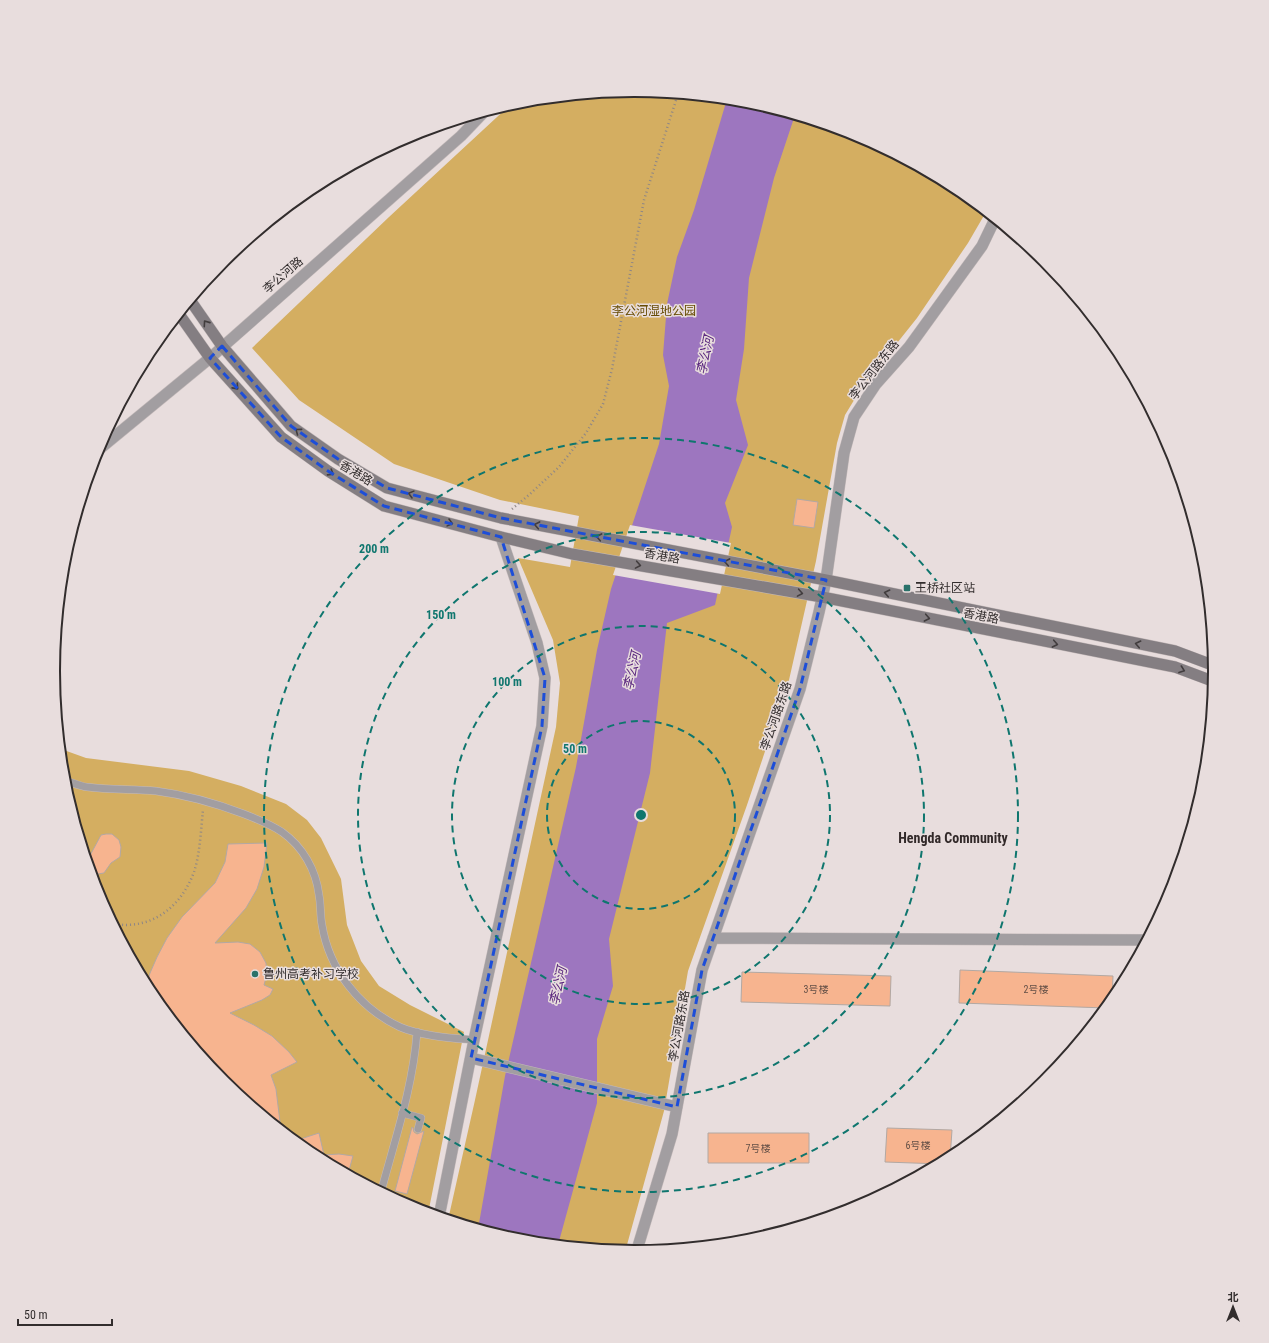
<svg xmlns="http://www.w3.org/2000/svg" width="1269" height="1343" viewBox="0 0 1269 1343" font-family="'Roboto Condensed','Noto Sans SC',sans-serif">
<rect width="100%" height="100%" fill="#e8dddd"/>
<!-- green -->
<path fill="#d4ae61" d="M635 90 748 101 857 134 958 188 986 212 968 243 917 318 862 387 845 415 837 443 816 561 789 680 747 805 688 971 664 1111 625 1252 521 1242 448 1220 475 1100 556 727 560 683 553 640 518 558 570 567 579 516 500 500 394 464 299 400 252 348 389 217 511 104 521 101Z
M61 749 86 758 189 771 241 786 286 804 307 820 321 838 341 879 347 925 361 961 379 986 410 1005 464 1032 428 1214 412 1209 311 1155 223 1083 151 994 97 894 64 785Z"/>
<!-- water -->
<path fill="#9d76bf" d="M727 99 748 101 795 115 774 178 749 278 744 349 736 400 748 445 725 503 732 527 715 605 667 623 650 773 609 939 613 986 597 1039V1103L558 1245 521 1242 478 1229 505 1076 576 767 597 650 611 589 659 444 669 386 663 355 667 304 677 257 694 210Z"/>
<!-- pier -->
<path fill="#e8dddd" d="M630 525 731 543 720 594 613 575Z"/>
<!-- building -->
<path fill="#f7b48f" stroke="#b2a8a3" d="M797 499 818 502 814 528 793 525Z
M106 834H112L119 840 121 847 120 857 111 863 104 873 92 875 87 861 101 835Z
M267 843 264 867 257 889 246 908 215 943 238 942 250 944 260 952 266 963 267 974 264 985 273 989 270 995 262 1000 230 1013 254 1025 272 1036 289 1052 297 1062 271 1075 276 1089 281 1130 223 1083 151 994 146 986 150 973 157 957 167 938 182 917 215 883 225 862 228 844Z
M960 970 1113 976 1112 1002 1107 1008 959 1003Z
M742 972 891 976 890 1006 741 1002Z
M412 1127 413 1128 414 1132 417 1134 424 1131 407 1194 395 1191Z
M887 1128 952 1130 950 1159 941 1164 885 1162Z
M319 1133 324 1155 339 1154 353 1156 348 1174 311 1155 294 1141Z
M708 1133H809V1163H708Z"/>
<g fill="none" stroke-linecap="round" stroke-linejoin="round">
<defs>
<path id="service" d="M64 780C71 782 79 786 87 787 109 790 133 789 156 791 187 795 215 803 244 814 257 819 270 824 282 832 303 847 316 870 319 895 321 905 320 915 322 925 329 969 359 1008 400 1027 421 1036 451 1038 474 1040
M402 1113 421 1118 418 1129
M381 1192C395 1139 413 1087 417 1032"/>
<path id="minor" d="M713 938 1147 940
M471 1058 677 1107
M636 1253 672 1134 702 970 800 689 819 612 826 580 844 453 854 417 876 384 909 347 982 246 995 219"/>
<path id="tertiary" d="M97 451 210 358 461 136 483 113
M439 1217 474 1040 542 726 545 678 537 643 501 537"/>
<path id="secondary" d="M190 300 222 346 291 426 338 459 387 488 501 518 826 580 1175 651 1215 666
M179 314 210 358 281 437 328 471 384 506 501 537 572 554 822 597 1175 667 1215 682"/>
</defs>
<!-- service casing -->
<use href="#service" stroke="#c4baba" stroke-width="8"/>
<!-- minor casing -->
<use href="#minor" stroke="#c4baba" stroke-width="12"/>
<!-- tertiary casing -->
<use href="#tertiary" stroke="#c4baba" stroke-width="12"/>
<!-- secondary casing -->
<use href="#secondary" stroke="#c4baba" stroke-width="12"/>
<!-- path -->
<path stroke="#8e8686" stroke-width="2.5" stroke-dasharray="1 3" stroke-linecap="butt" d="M512 509 530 494 559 467 586 433 603 404 612 369 644 200 678 94
M114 924C152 930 181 907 194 872 200 854 201 829 203 810"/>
<!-- service -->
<use href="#service" stroke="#a29ea1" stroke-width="7"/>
<!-- minor -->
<use href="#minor" stroke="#a29ea1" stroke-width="11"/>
<!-- tertiary -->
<use href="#tertiary" stroke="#a29ea1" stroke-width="11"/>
<!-- secondary -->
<use href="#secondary" stroke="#847e82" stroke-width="11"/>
</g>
<!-- one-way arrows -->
<defs><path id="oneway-chevron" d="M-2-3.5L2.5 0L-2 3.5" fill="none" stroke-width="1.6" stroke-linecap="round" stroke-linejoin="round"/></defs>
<g stroke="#423d3e">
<use href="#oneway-chevron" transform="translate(206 323) rotate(-125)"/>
<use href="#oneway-chevron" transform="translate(236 387) rotate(48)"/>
<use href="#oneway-chevron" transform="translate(298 431) rotate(-144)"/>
<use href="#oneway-chevron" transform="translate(331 473) rotate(32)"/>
<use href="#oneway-chevron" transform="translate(411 494) rotate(-165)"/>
<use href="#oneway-chevron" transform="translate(450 523) rotate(15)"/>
<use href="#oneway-chevron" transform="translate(537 525) rotate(-169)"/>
<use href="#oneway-chevron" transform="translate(599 537) rotate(-169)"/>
<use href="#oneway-chevron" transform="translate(727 562) rotate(-169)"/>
<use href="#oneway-chevron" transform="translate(638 565) rotate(10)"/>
<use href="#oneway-chevron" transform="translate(800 593) rotate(10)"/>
<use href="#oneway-chevron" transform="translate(887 593) rotate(-168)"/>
<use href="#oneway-chevron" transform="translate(927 618) rotate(11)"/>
<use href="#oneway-chevron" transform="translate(1055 644) rotate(11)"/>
<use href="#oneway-chevron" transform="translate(1138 644) rotate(-168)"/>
<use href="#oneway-chevron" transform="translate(1182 670) rotate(20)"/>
</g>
<!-- marked area -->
<path fill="none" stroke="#1d4ed8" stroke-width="3" stroke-dasharray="8 5" stroke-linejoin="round" d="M222 346 291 426 338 459 387 488 501 518 826 580 800 689 702 970 677 1107 471 1058 542 726 545 678 501 537 384 506 328 471 281 437 210 358Z"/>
<!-- distance rings -->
<g fill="none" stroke="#0f766e" stroke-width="2" stroke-dasharray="7 5">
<circle cx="641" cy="815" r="94"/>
<circle cx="641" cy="815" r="189"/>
<circle cx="641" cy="815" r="283"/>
<circle cx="641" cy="815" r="377"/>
</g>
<!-- markers -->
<g fill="#2a726a" stroke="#e8dddd" stroke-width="1.5">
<rect x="903" y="584" width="8" height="8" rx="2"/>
<circle cx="255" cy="974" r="4"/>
</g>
<g text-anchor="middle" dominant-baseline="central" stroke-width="3" stroke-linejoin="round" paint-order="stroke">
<!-- number labels -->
<g font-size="10" fill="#634f46">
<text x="816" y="989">3号楼</text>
<text x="1036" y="989">2号楼</text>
<text x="918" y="1145">6号楼</text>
<text x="758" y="1148">7号楼</text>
</g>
<!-- street labels -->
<g font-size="12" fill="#322d2d" stroke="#e8dddd">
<text transform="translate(283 275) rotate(-41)">李公河路</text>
<text transform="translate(874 370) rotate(-52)">李公河路东路</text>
<text transform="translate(356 473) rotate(31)">香港路</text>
<text transform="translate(662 556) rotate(10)">香港路</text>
<text transform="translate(981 616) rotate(11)">香港路</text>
<text transform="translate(776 716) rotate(-71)">李公河路东路</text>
<text transform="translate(679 1026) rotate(-80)">李公河路东路</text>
</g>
<!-- park labels -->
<g font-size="12" fill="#674c04" stroke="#e8dddd">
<text x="654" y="311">李公河湿地公园</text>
</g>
<!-- poi labels -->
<g font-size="12" fill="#322d2d" stroke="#e8dddd" text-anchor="start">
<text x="915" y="588">王桥社区站</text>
<text x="263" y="974">鲁州高考补习学校</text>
</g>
<!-- water labels -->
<g font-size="13" font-style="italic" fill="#59257e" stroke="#e8dddd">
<text transform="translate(705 355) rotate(-78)">李公河</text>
<text transform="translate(632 671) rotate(-77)">李公河</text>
<text transform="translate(558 986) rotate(-77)">李公河</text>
</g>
<!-- quarter labels -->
<g font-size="14" font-weight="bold" fill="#322929" stroke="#e8dddd">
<text x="953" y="838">Hengda Community</text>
</g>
</g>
<!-- crop -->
<path d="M0 0H1269V1343H0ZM60 671a574 574 0 1 1 1148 0a574 574 0 1 1-1148 0Z" fill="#e8dddd" fill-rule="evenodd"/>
<path fill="none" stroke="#322d2d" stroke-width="2" d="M60 671a574 574 0 1 1 1148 0a574 574 0 1 1-1148 0Z"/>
<circle cx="641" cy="815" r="6" fill="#0f766e" stroke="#e8dddd" stroke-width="2"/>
<g font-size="12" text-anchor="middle" font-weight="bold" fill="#0f766e" stroke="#e8dddd" stroke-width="3" stroke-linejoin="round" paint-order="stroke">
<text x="374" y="553">200 m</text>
<text x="441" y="619">150 m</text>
<text x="507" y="686">100 m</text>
<text x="575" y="753">50 m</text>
</g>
<!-- north arrow -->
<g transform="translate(1233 1307)" stroke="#e8dddd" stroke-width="3" paint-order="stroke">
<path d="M0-3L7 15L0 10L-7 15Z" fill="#322d2d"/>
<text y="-6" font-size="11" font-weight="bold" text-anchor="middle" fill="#322d2d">北</text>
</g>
<!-- scale -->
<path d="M18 1319v6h94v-6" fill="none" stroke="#322d2d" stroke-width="2"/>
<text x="24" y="1319" font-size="12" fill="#322d2d" stroke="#e8dddd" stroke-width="3" paint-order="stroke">50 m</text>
</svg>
